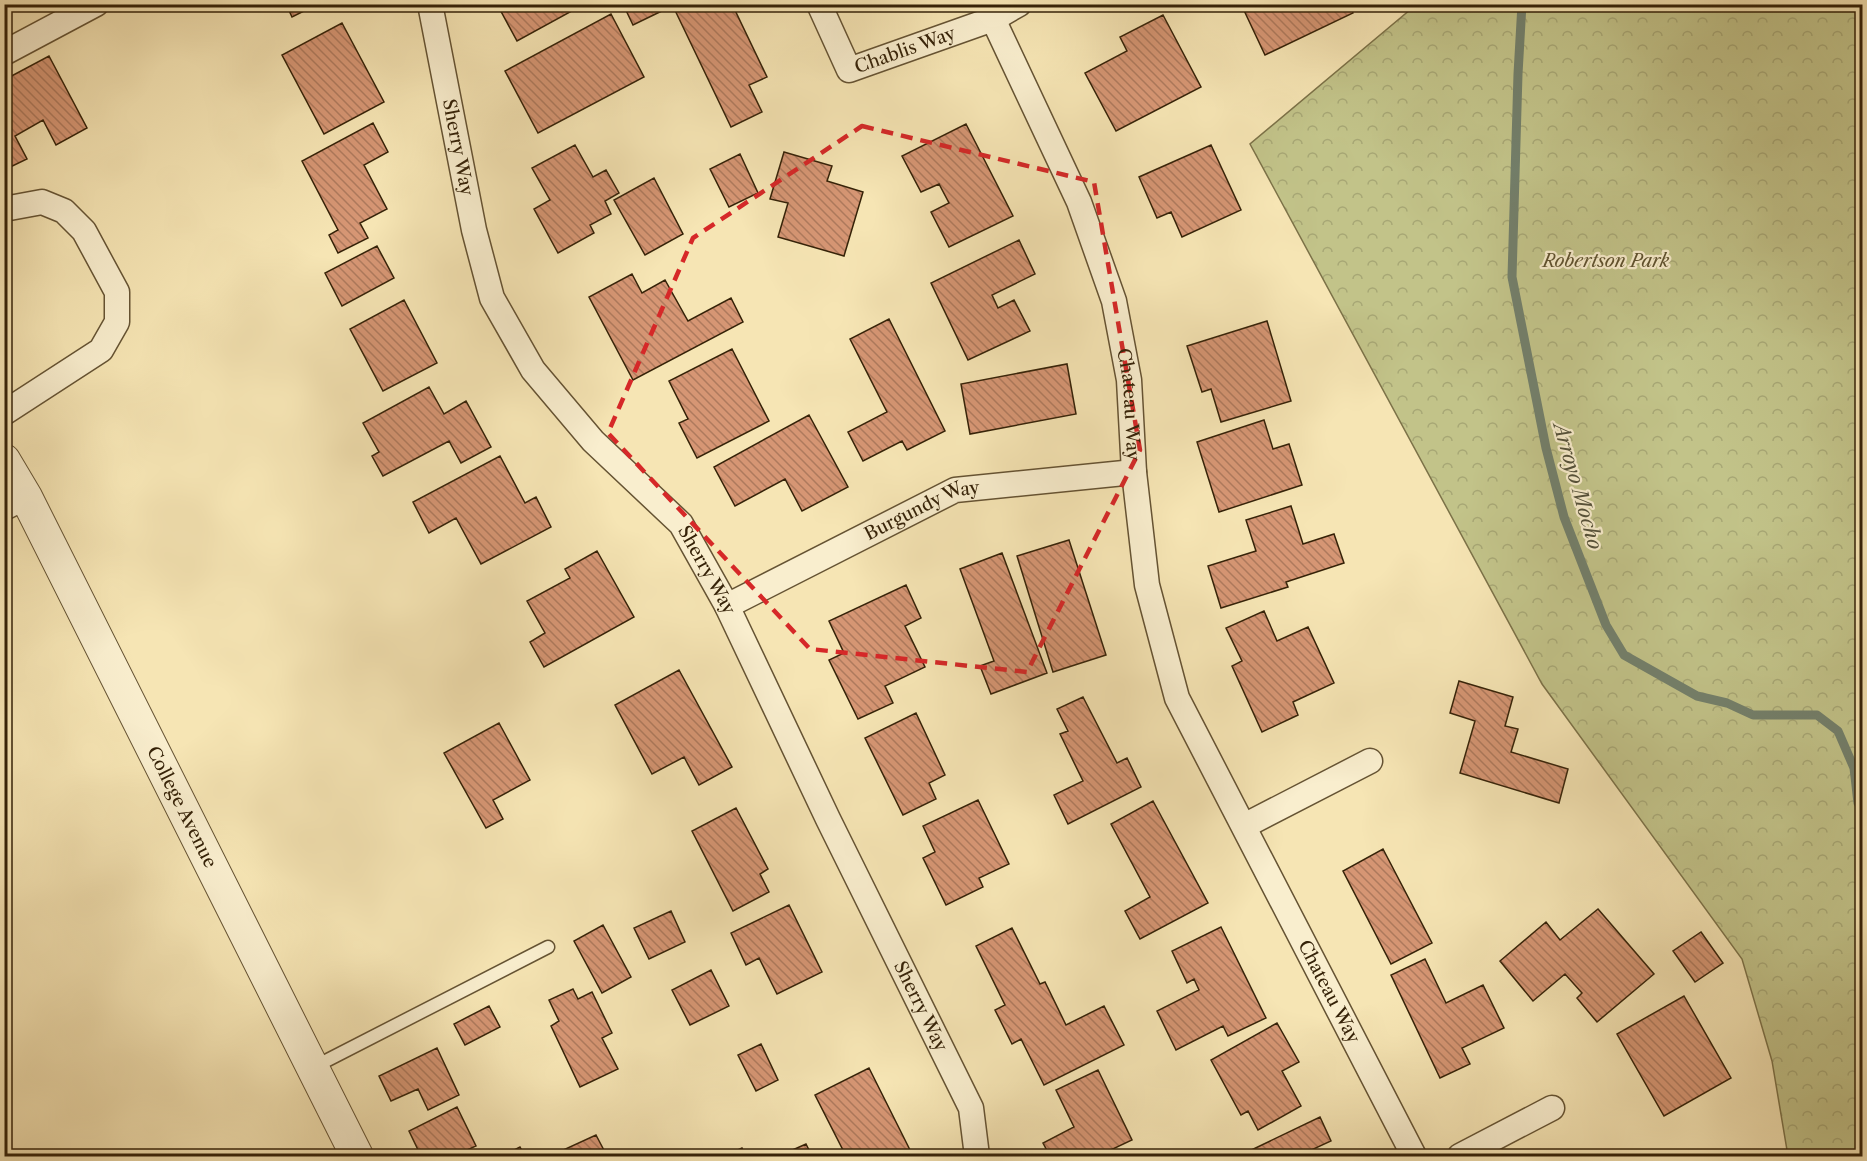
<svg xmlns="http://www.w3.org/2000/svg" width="1867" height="1161" viewBox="0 0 1867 1161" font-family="'Libre Caslon Text',serif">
<defs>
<pattern id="forest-crowns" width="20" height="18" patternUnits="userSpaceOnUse" patternTransform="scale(1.5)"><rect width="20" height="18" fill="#c2c389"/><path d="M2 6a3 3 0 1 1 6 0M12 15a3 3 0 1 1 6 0" fill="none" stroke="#a7a775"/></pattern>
<pattern id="building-back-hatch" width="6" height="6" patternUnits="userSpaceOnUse" patternTransform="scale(1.5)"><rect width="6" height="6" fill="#d69674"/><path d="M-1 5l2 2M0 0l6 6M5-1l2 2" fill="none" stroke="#ae7a5d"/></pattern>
</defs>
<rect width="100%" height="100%" fill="#f6e5b4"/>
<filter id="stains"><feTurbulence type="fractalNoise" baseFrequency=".00333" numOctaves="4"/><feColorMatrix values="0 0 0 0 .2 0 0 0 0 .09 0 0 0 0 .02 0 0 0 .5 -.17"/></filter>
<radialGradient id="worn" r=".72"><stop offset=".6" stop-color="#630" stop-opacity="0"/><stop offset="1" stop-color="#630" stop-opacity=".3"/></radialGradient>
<!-- forest -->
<path fill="url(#forest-crowns)" stroke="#7c7248" stroke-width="1.5" d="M1417 4 1862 5V1156H1788L1772 1061 1742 959 1542 684 1250 144Z"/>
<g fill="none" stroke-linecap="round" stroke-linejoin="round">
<!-- stream -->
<path stroke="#73806c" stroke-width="9" d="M1522 4 1518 74 1512 277 1546 448 1564 517 1606 625 1624 655 1697 696 1727 703 1753 715H1817L1838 731 1854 768 1858 803 1862 809"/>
</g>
<!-- building -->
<path fill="url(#building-back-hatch)" stroke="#352208" stroke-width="1.5" d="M286 4H318L292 17Z
M497 4H580L581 6 517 41Z
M623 4H669L670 7 633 25Z
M672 4H737L733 6 767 77 749 85 762 112 731 127Z
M1241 4H1349L1353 13 1265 55Z
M611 14 644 77 538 133 505 71Z
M1163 15 1201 87 1116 131 1085 73 1127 51 1120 37Z
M342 23 384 102 324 134 282 55Z
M49 56 87 128 56 145 43 120 15 136 27 159 4 170V80Z
M373 123 388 152 364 165 387 209 360 223 368 238 338 253 329 235 338 230 302 161Z
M966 124 1013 216 949 247 931 212 949 203 939 184 921 192 902 156Z
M575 145 593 177 606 170 619 193 605 201 611 214 590 225 594 233 558 253 534 209 550 200 532 168Z
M1211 145 1241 210 1182 237 1171 212 1157 218 1139 177Z
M784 152 832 166 827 181 863 192 844 256 778 237 788 203 770 199Z
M740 154 758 193 729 207 710 169Z
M654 178 683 234 645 255 614 200Z
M1019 240 1035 274 992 295 998 308 1014 300 1030 331 968 360 931 283Z
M377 246 394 278 342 306 325 273Z
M632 274 642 293 665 280 688 321 731 298 743 322 633 380 589 297Z
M404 300 437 363 383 391 350 329Z
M889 319 945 431 907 450 902 441 863 461 848 432 887 412 850 339Z
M1267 321 1291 401 1221 422 1211 389 1202 392 1187 346Z
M732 349 769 421 697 458 679 423 688 419 669 381Z
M1067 364 1076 414 970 434 961 384Z
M429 387 444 414 466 401 491 447 461 463 449 441 383 476 372 456 379 452 363 423Z
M809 415 848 487 802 511 785 479 735 506 714 467Z
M1264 420 1273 449 1289 444 1302 485 1219 512 1197 442Z
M500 456 525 503 536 497 551 527 481 564 456 518 429 533 413 502Z
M1291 506 1303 544 1334 534 1344 563 1286 582 1288 587 1221 608 1208 566 1256 551 1246 520Z
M1069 540 1106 655 1053 672 1017 556Z
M597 551 634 617 544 667 530 642 545 633 527 601 570 578 565 569Z
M1002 553 1047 673 991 694 980 666 994 661 960 569Z
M906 585 921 618 905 626 925 667 885 686 893 703 858 719 829 660 844 653 829 621Z
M1264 611 1277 641 1308 627 1334 683 1293 702 1298 715 1262 732 1232 666 1242 661 1226 628Z
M679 670 732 767 699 785 684 757 652 774 615 705Z
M1459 681 1513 697 1505 726 1518 729 1511 752 1568 769 1559 803 1460 773 1475 721 1450 713Z
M1083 697 1117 763 1127 758 1141 787 1068 824 1054 795 1083 781 1060 734 1068 731 1057 709Z
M916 713 945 775 929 783 936 799 903 815 865 738Z
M499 723 530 780 493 800 503 819 486 828 444 753Z
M978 800 1009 864 979 878 983 887 946 905 923 858 935 852 923 826Z
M1153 801 1208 903 1140 939 1125 911 1150 897 1111 824Z
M736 808 768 869 760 874 769 892 733 911 692 831Z
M1383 849 1432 943 1391 964 1343 871Z
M789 905 822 972 777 994 759 958 746 965 731 933Z
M1598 909 1654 974 1597 1022 1577 998 1582 993 1565 974 1533 1001 1500 961 1546 922 1560 940Z
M671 911 685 942 649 959 634 928Z
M603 925 631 977 602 993 574 941Z
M1221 927 1266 1018 1228 1036 1223 1026 1176 1050 1157 1011 1199 990 1194 979 1187 983 1172 951Z
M1012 928 1040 984 1045 982 1066 1025 1104 1006 1124 1045 1044 1085 1021 1039 1012 1044 995 1010 1005 1005 976 946Z
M1701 932 1723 963 1695 982 1673 951Z
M1425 959 1446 1003 1483 985 1504 1028 1462 1048 1470 1064 1440 1078 1391 975Z
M711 970 729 1006 690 1025 672 990Z
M573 989 578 999 592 992 612 1033 602 1038 618 1069 580 1087 551 1026 559 1021 549 1000Z
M1684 996 1731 1078 1664 1116 1617 1034Z
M489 1006 500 1027 465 1045 454 1024Z
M1277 1023 1299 1062 1282 1071 1301 1106 1258 1130 1248 1111 1241 1115 1211 1060Z
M761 1044 778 1080 756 1091 738 1055Z
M437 1048 459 1095 428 1110 418 1089 391 1101 379 1076Z
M869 1068 913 1156H846L815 1095Z
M1098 1070 1132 1140 1098 1156H1050L1043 1143 1074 1127 1056 1090Z
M457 1107 476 1146 454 1156H421L409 1131Z
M1320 1117 1331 1141 1309 1151 1312 1156H1245L1243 1154Z
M596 1135 607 1156H564L561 1151Z
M806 1144 812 1156H779Z
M520 1147 525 1156H502Z
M742 1148 746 1156H725Z"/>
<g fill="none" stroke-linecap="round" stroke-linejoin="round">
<defs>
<path id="service" d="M314 1067 548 947"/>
<g id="minor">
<path id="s1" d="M430 4 474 230 492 298 533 370 593 441 681 524 727 606 828 819 971 1108 977 1156"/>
<path id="s2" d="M819 4 849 70 993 19 1019 4"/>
<path id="s3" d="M993 19 1079 202 1114 301 1129 380 1134 472 1147 585 1177 698 1414 1156"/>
<path d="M4 53 96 4"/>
<path d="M4 209 42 202 64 211 84 231 117 292V322L101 350 4 413"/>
<path d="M4 508 26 497"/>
<path id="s4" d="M727 606 955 490 1134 472"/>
<path d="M1244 826 1370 761"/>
<path d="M1460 1156 1552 1108"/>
</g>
<g id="tertiary">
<path id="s5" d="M4 460 26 497 357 1156"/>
</g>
</defs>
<!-- service casing -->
<use href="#service" stroke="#655333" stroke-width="15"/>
<!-- minor casing -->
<use href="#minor" stroke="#655333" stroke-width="27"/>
<!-- tertiary casing -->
<use href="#tertiary" stroke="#655333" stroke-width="34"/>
<!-- service -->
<use href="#service" stroke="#f9eece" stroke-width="12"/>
<!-- minor -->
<use href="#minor" stroke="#f9eece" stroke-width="24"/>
<!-- tertiary -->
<use href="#tertiary" stroke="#f9eece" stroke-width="32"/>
</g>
<!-- marked area -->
<path fill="none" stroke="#d62828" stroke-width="4.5" stroke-dasharray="12 8" stroke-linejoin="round" d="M862 126 1094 182 1140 450 1027 672 810 649 608 433 693 238Z"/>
<g text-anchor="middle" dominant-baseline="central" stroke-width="4.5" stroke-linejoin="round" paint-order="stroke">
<!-- street labels -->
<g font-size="18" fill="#352208" stroke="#f9eece">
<text stroke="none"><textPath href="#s2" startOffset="132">Chablis Way</textPath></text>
<text stroke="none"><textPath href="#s1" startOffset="146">Sherry Way</textPath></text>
<text stroke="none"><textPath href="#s3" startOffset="412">Chateau Way</textPath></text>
<text stroke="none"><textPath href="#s4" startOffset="218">Burgundy Way</textPath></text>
<text stroke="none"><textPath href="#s1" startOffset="650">Sherry Way</textPath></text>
<text stroke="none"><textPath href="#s5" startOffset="390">College Avenue</textPath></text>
<text stroke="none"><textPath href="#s3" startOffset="1041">Chateau Way</textPath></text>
<text stroke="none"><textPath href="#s1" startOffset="1136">Sherry Way</textPath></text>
</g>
<!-- park labels -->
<g font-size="18" font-style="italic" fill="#5f522f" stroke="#f9eece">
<text x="1606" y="261">Robertson Park</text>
</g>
<!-- water labels -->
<g font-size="20" font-style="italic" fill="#54513a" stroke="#f9eece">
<text transform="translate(1578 486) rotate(74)">Arroyo Mocho</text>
</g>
</g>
<!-- margin -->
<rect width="1867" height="1161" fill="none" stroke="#f6e5b4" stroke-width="24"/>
<rect x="6" y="6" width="1855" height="1149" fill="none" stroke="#352208" stroke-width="3"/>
<rect x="12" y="12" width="1843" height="1137" fill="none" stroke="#352208" stroke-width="1.5"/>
<rect width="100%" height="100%" filter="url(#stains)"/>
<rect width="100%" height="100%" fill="url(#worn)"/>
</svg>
